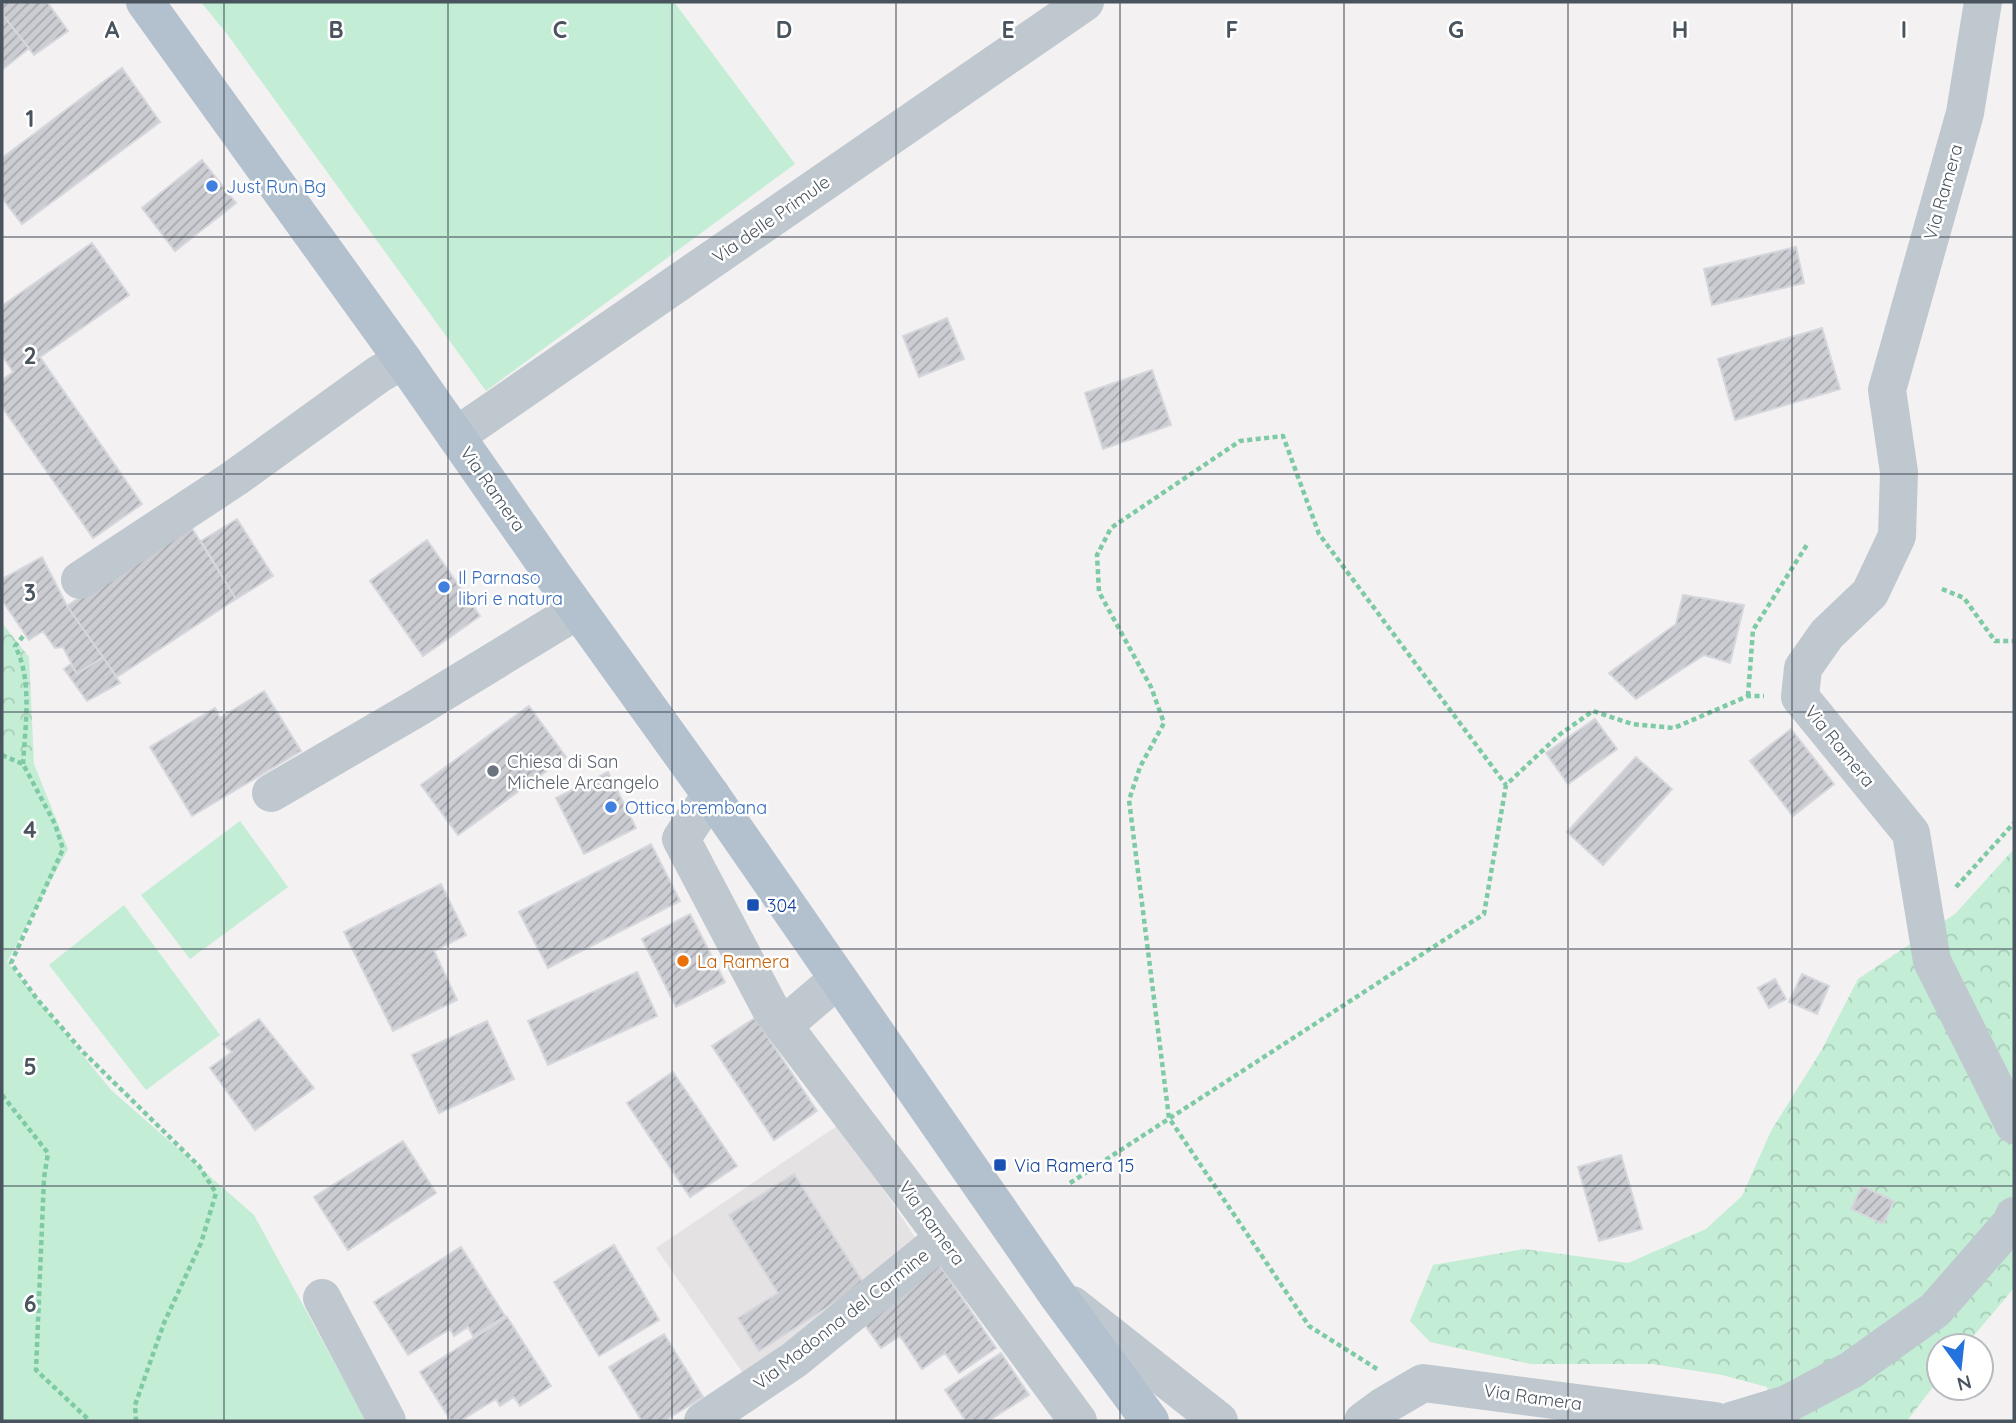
<svg xmlns="http://www.w3.org/2000/svg" width="2016" height="1423" viewBox="0 0 2016 1423" font-family="Quicksand,sans-serif">
<defs>
<pattern id="forest-crowns" width="20" height="18" patternUnits="userSpaceOnUse" patternTransform="scale(1.75)"><rect width="20" height="18" fill="#c3edd4"/><path d="M2 6a3 3 0 1 1 6 0M12 15a3 3 0 1 1 6 0" fill="none" stroke="#a9cdb8"/></pattern>
<pattern id="building-hatch" width="6" height="6" patternUnits="userSpaceOnUse" patternTransform="scale(1.75)"><rect width="6" height="6" fill="#cbcdd3"/><path d="M-1 1l2-2M0 6l6-6M5 7l2-2" fill="none" stroke="#a7a9ae"/></pattern>
</defs>
<rect width="100%" height="100%" fill="#f3f1f1"/>
<!-- education -->
<path fill="#e4e2e3" d="M840 1124 922 1248 747 1379 656 1248Z"/>
<!-- green -->
<path fill="#c3edd4" d="M201 2H674L795 164 486 391 227 34Z
M2 738 34 764 68 849 7 962 111 1090 254 1215 366 1421H2Z
M240 821 288 887 190 959 141 895Z
M124 905 220 1035 146 1090 49 965Z"/>
<!-- forest -->
<path fill="url(#forest-crowns)" d="M2 623 29 657 34 764 2 738Z
M2014 849V1288L1965 1346H1939V1379L1907 1421H1774L1767 1387 1722 1375 1652 1364H1531L1430 1342 1410 1321 1433 1265 1524 1249 1628 1263 1706 1229 1742 1196 1771 1131 1821 1051 1858 979 1955 914Z"/>
<!-- building -->
<path fill="url(#building-hatch)" stroke="#d6d7dc" stroke-width="2" d="M2 2H47L68 31 34 55 2 14Z
M2 14 29 48 2 70Z
M122 68 160 122 22 224 2 198V158Z
M202 160 236 203 175 251 142 208Z
M92 243 129 295 40 357 142 504 93 538 2 407V380L13 372 2 355V306Z
M1796 247 1804 283 1712 305 1704 269Z
M947 318 964 359 919 377 903 336Z
M1822 328 1840 389 1735 420 1718 359Z
M1152 370 1171 425 1103 449 1085 393Z
M237 519 273 576 236 599 201 541Z
M190 525 236 599 117 677 67 606Z
M427 540 480 616 423 656 370 581Z
M42 557 67 606 103 657 77 674 63 647 55 648 43 631 29 640 2 600V579Z
M1683 595 1744 605 1730 663 1704 655 1636 699 1609 673 1676 624Z
M103 657 120 683 87 701 64 669 71 664 77 674Z
M264 691 301 751 192 816 150 747 215 708 220 718Z
M529 706 566 757 458 835 421 785Z
M1595 719 1617 749 1568 784 1546 753Z
M1791 729 1834 784 1793 816 1750 761Z
M1636 757 1672 789 1603 865 1567 832Z
M608 772 636 828 584 854 556 798Z
M651 844 680 901 548 968 519 912Z
M441 884 466 935 434 951 457 1000 393 1031 344 932Z
M690 914 725 982 676 1007 642 939Z
M637 972 657 1016 548 1065 528 1021Z
M1802 974 1829 986 1817 1014 1789 1002Z
M1775 979 1786 999 1769 1008 1758 988Z
M755 1018 817 1111 774 1140 712 1046Z
M259 1019 314 1088 255 1130 210 1068 232 1052 223 1044Z
M487 1021 514 1079 439 1113 412 1055Z
M673 1072 737 1166 690 1197 627 1103Z
M403 1141 436 1193 348 1250 314 1197Z
M1621 1155 1642 1229 1599 1241 1578 1167Z
M794 1174 864 1284 759 1351 738 1318 778 1293 729 1215Z
M1862 1186 1894 1201 1883 1224 1851 1209Z
M614 1245 659 1320 599 1356 554 1282Z
M461 1247 505 1316 473 1336 468 1327 454 1336 450 1329 408 1355 374 1302Z
M939 1264 996 1348 959 1373 945 1353 922 1369 900 1336 881 1348 860 1318Z
M507 1317 551 1386 520 1406 514 1397 500 1406 496 1399 460 1421H451L420 1372Z
M664 1334 703 1397 664 1421H642L609 1367Z
M1001 1353 1029 1395 988 1421H966L945 1390Z"/>
<g fill="none" stroke-linecap="round" stroke-linejoin="round">
<!-- path -->
<path stroke="#7dcaa5" stroke-width="4.5" stroke-dasharray="5 3.5" stroke-linecap="butt" d="M1942 589 1964 598 1995 641H2014
M1748 696 1753 630 1808 543
M2 755 23 764 55 824 63 849 11 963 37 999 83 1052 199 1166 216 1193 201 1243 164 1323 135 1405 136 1421
M23 764C25 727 33 680 15 646L25 634
M1956 887 2014 823
M2 1095 48 1153 44 1178 36 1370 90 1421
M1070 1183 1484 914 1506 785 1559 735 1593 711 1632 724 1674 728 1748 696H1764
M1377 1369 1309 1326 1169 1118 1129 800 1140 767 1164 723 1151 687 1099 592 1097 555 1111 528 1240 441 1283 436 1319 534 1506 785"/>
<!-- minor -->
<path stroke="#c0c8cf" stroke-width="38" d="M1983 2 1965 113 1887 390 1899 472 1897 536 1870 593 1827 634 1803 668 1800 697 1911 833 1932 961 2014 1125
M456 436 1085 2
M80 580 235 478 379 374 403 360
M271 793 417 708 578 610
M711 795 681 839 770 1008 911 1194 1078 1421
M783 1026 838 979
M322 1298 387 1421
M1072 1305 1219 1421
M703 1421 794 1360 943 1239
M1363 1421 1382 1407 1423 1383 1715 1421
M1731 1421 1787 1404 1851 1370 1935 1310 2011 1223 2014 1216"/>
<!-- primary -->
<path stroke="#b3c0ce" stroke-width="38" d="M145 2 403 360 555 578 711 795 1056 1293 1150 1421"/>
</g>
<!-- grid -->
<path fill="none" stroke="#4a545e" stroke-width="2" stroke-opacity="0.55" d="M224 2V1421M448 2V1421M672 2V1421M896 2V1421M1120 2V1421M1344 2V1421M1568 2V1421M1792 2V1421M2 237H2014M2 474H2014M2 712H2014M2 949H2014M2 1186H2014"/>
<!-- markers -->
<g fill="#3f7fe0" stroke="#fff" stroke-width="2.5">
<circle cx="212" cy="186" r="7"/>
<circle cx="444" cy="587" r="7"/>
<circle cx="611" cy="807" r="7"/>
</g>
<circle fill="#6b7280" stroke="#fff" stroke-width="2.5" cx="493" cy="771" r="7"/>
<g fill="#1a4fb4" stroke="#fff" stroke-width="2.5">
<rect x="746" y="898" width="14" height="14" rx="3.5"/>
<rect x="993" y="1158" width="14" height="14" rx="3.5"/>
</g>
<circle fill="#e8710a" stroke="#fff" stroke-width="2.5" cx="683" cy="961" r="7"/>
<g text-anchor="middle" dominant-baseline="central" stroke-width="5" stroke-linejoin="round" paint-order="stroke">
<!-- shop labels -->
<g font-size="18" fill="#366cbe" stroke="#fff" text-anchor="start">
<text x="226" y="186">Just Run Bg</text>
<text x="458" y="577">Il Parnaso<tspan x="458" dy="21">libri e natura</tspan></text>
<text x="625" y="807">Ottica brembana</text>
</g>
<!-- street labels -->
<g font-size="18" fill="#4a545e" stroke="#fff">
<text transform="translate(1943 192) rotate(-74)">Via Ramera</text>
<text transform="translate(771 219) rotate(-35)">Via delle Primule</text>
<text transform="translate(493 489) rotate(55)">Via Ramera</text>
<text transform="translate(1840 746) rotate(51)">Via Ramera</text>
<text transform="translate(932 1223) rotate(54)">Via Ramera</text>
<text transform="translate(841 1319) rotate(-38)">Via Madonna del Carmine</text>
<text transform="translate(1533 1397) rotate(8)">Via Ramera</text>
</g>
<!-- worship labels -->
<g font-size="18" fill="#5b616d" stroke="#fff" text-anchor="start">
<text x="507" y="761">Chiesa di San<tspan x="507" dy="21">Michele Arcangelo</tspan></text>
</g>
<!-- transit labels -->
<g font-size="18" fill="#164399" stroke="#fff" text-anchor="start">
<text x="767" y="905">304</text>
<text x="1014" y="1165">Via Ramera 15</text>
</g>
<!-- food labels -->
<g font-size="18" fill="#c56008" stroke="#fff" text-anchor="start">
<text x="697" y="961">La Ramera</text>
</g>
</g>
<g font-size="23" text-anchor="middle" font-weight="bold" fill="#4a545e" stroke="#fff" stroke-width="5" stroke-linejoin="round" paint-order="stroke">
<text x="112" y="38">A</text>
<text x="336" y="38">B</text>
<text x="560" y="38">C</text>
<text x="784" y="38">D</text>
<text x="1008" y="38">E</text>
<text x="1232" y="38">F</text>
<text x="1456" y="38">G</text>
<text x="1680" y="38">H</text>
<text x="1904" y="38">I</text>
<text x="30" y="127">1</text>
<text x="30" y="364">2</text>
<text x="30" y="601">3</text>
<text x="30" y="838">4</text>
<text x="30" y="1075">5</text>
<text x="30" y="1312">6</text>
</g>
<!-- border -->
<rect width="2016" height="1423" fill="none" stroke="#4a545e" stroke-width="7"/>
<!-- north arrow -->
<g transform="translate(1960 1367) rotate(165)"><circle r="33" fill="#ffffff" stroke="#b7bbbf" stroke-width="2"/>
<path d="M0-5L12 26L0 18L-12 26Z" fill="#2472db"/>
<text y="-10" font-size="19" font-weight="bold" text-anchor="middle" fill="#4a545e">N</text>
</g>
</svg>
